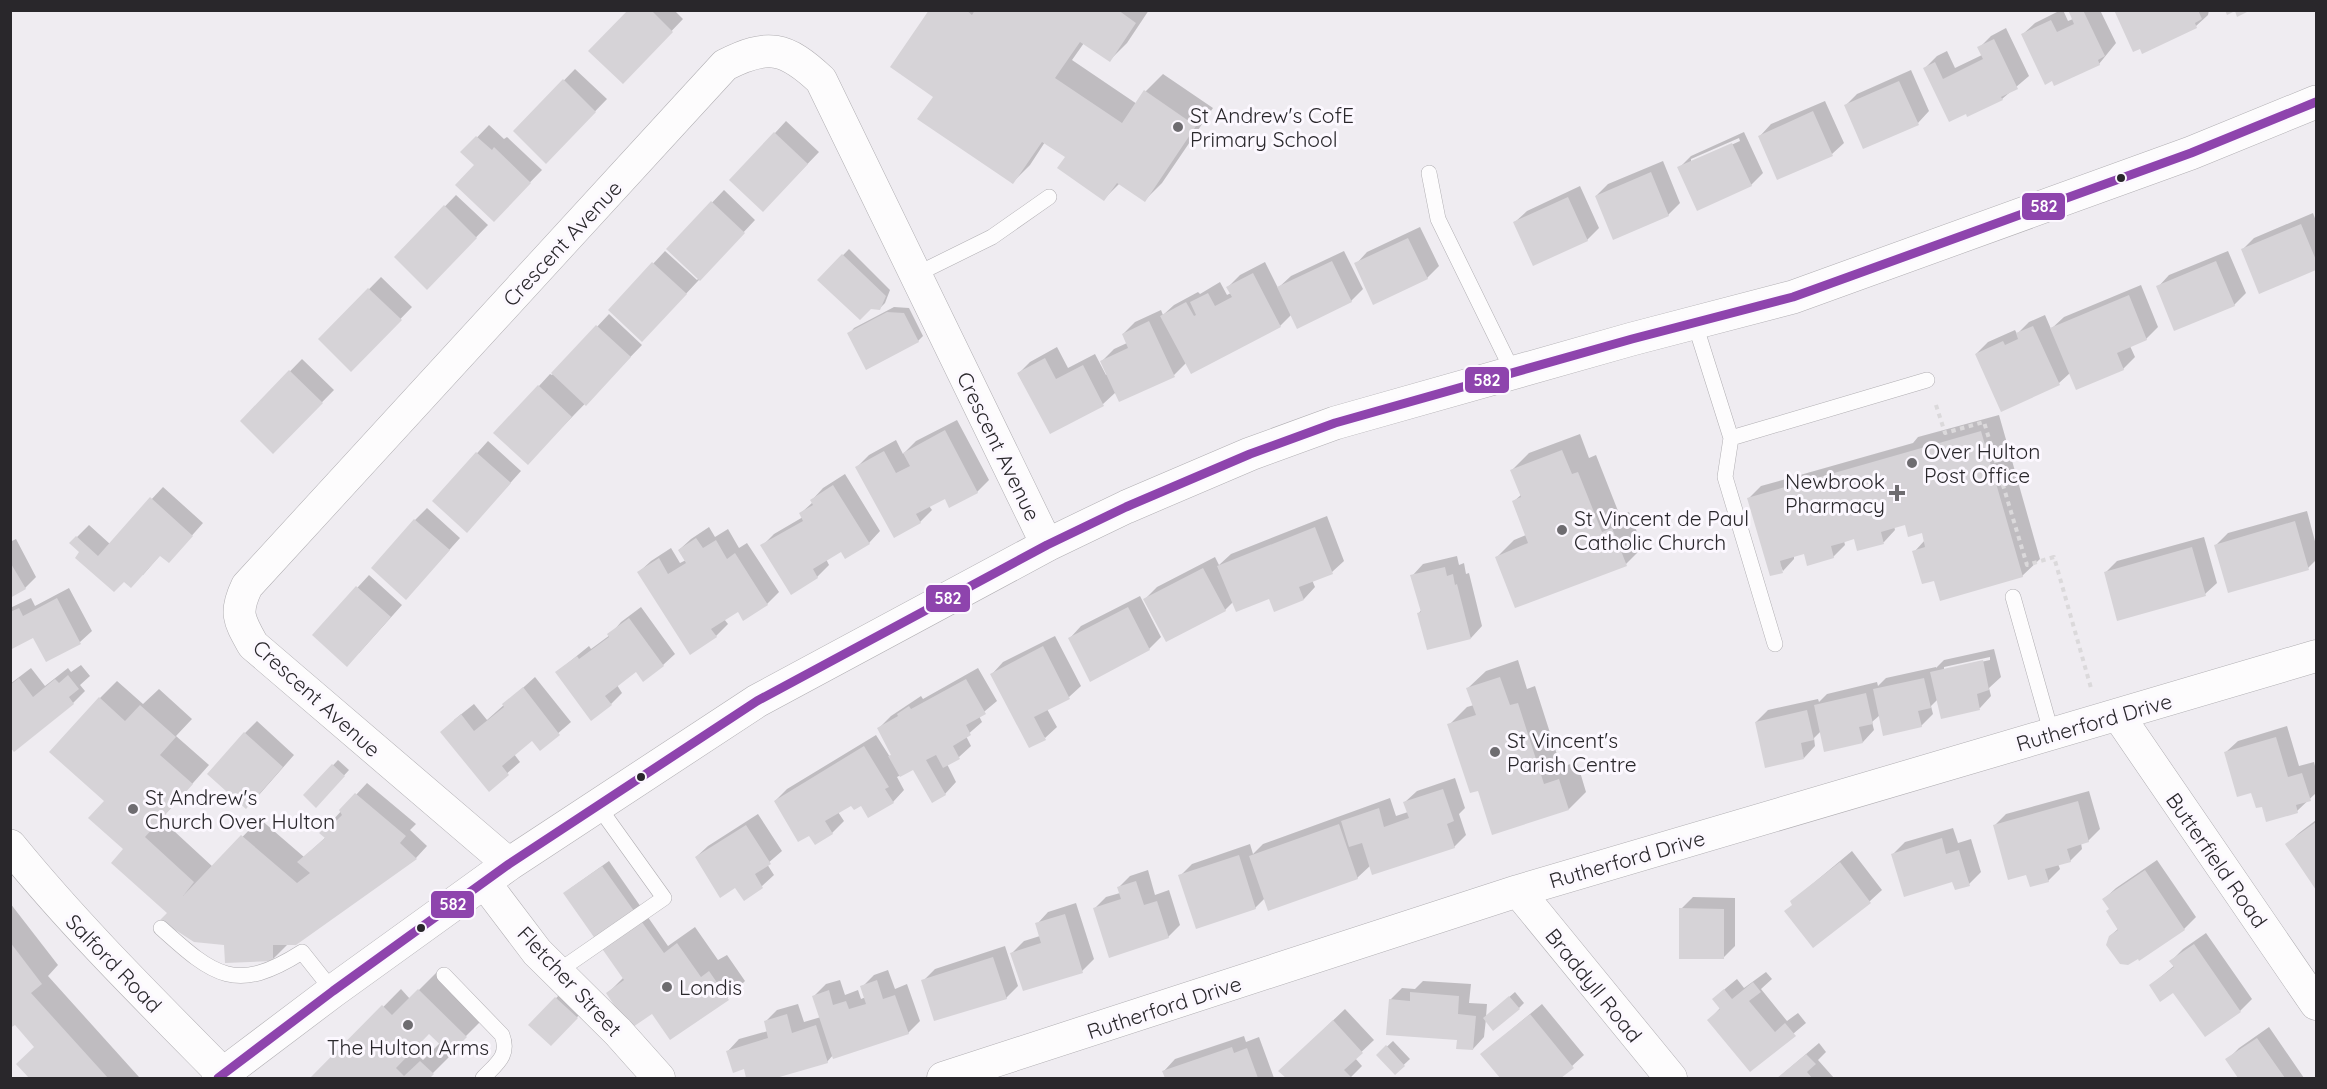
<svg xmlns="http://www.w3.org/2000/svg" width="2327" height="1089" viewBox="0 0 2327 1089" font-family="Quicksand,sans-serif">
<rect width="100%" height="100%" fill="#efecf1"/>
<!-- shadow -->
<path fill="#0003" fill-rule="evenodd" d="M630 10H674L683 19 623 82Z
M931 10H1149L1127 43 1110 60 1084 43 1072 60 1137 104 1146 91 1163 74 1213 108 1162 183 1145 200 1120 183 1104 199 1067 156 1045 142 1030 165 1012 183 935 96Z
M2061 10H2063L2068 21 2073 19 2072 10H2100L2116 43 2099 64 2023 34 2035 23Z
M2115 10H2209L2208 15 2196 26 2143 52Z
M2006 28 2029 76 2002 99 1968 115 1925 68 1937 56 1947 51 1955 68 1982 55 1979 48 1991 36Z
M575 69 607 99 546 162 515 131Z
M1911 70 1929 111 1918 123 1845 106 1857 94Z
M1825 101 1844 143 1832 154 1760 136 1771 124Z
M786 121 819 152 775 198V133Z
M489 125 504 139 507 137 542 170 505 208 476 164 463 152Z
M1744 132 1763 173 1751 185 1679 168 1691 156ZM1739 138 1740 141 1691 163V159Z
M1663 161 1680 203 1668 215 1596 196 1608 184Z
M1580 186 1599 228 1587 240 1515 222 1527 211Z
M724 190 755 220 654 328 610 310 665 251 697 280 699 278 668 249Z
M456 195 488 225 427 288 396 257Z
M2313 213 2316 221V268L2260 292 2242 250 2254 238Z
M1420 227 1439 266 1427 278 1356 264 1367 252Z
M849 249 890 290 885 303 880 308 871 307 819 280Z
M1344 251 1363 289 1351 301 1292 314 1280 326 1187 362 1174 375 1116 392 1103 404 1051 432 1018 374 1030 362 1057 347 1068 368 1095 354 1106 375 1108 374 1102 361 1114 349 1127 343 1123 334 1135 322 1161 310 1163 315 1174 305 1198 292 1200 294 1220 282 1227 295 1231 293 1228 287 1240 275 1265 262 1278 288 1291 276Z
M2228 251 2246 293 2234 305 2158 287 2169 275Z
M381 277 412 307 351 370 320 339Z
M2141 285 2158 327 2146 339 2130 346 2135 357 2123 369 2070 373 2059 383 2002 410 1976 354 1988 342 2015 330 2017 334 2029 322 2045 315 2051 329 2064 317Z
M894 307 909 308 923 336 918 341 849 334 854 328Z
M609 314 642 345 539 451V386L550 374 552 375Z
M302 359 334 390 273 452 242 421Z
M1999 415 2040 559 2022 576 1935 579 1914 552 1925 540 1922 531 1906 523 1894 526 1895 530 1884 542 1858 549 1855 537 1844 541 1845 545 1833 557 1805 552 1794 555V559L1783 571 1749 498 1761 486 1913 443 1918 437Z
M957 420 989 480 977 492 946 497 929 506 932 510 920 522 857 467 869 455 896 440 903 454 916 441Z
M1580 434 1589 458 1596 455 1620 516 1629 512 1643 547 1626 564 1497 557 1514 540 1526 535 1513 502 1522 494 1512 470 1529 453Z
M488 441 521 471 478 519 434 501Z
M845 474 880 531 869 543 841 550 826 559 829 565 817 577 792 593 762 546 774 534 803 517 801 513 813 502 812 500 823 488Z
M163 487 203 523 180 549 161 554 143 575 81 552 77 537 89 525 110 544Z
M427 508 460 538 417 586 415 520Z
M2307 511 2316 545V560L2308 568 2216 545 2228 533Z
M1327 516 1344 561 1332 572 1312 580 1315 587 1304 599 1270 597 1233 602 1225 610 1145 599 1157 587 1215 557 1219 565 1231 554Z
M709 527 715 537 728 529 739 548 747 543 779 592 767 604 744 619 738 610 724 619 728 624 716 636 639 572 651 561 671 548 680 563 686 560 679 550 691 539Z
M2204 537 2217 583 2205 594 2105 573 2117 561Z
M16 539 36 577 25 588 10 596V542Z
M1457 556 1459 565 1464 563 1466 574 1469 573 1482 626 1471 638 1419 613 1422 609 1412 576 1423 564Z
M369 575 402 605 359 653 314 635Z
M69 588 92 631 80 642 34 636 10 648V608L31 598 35 606Z
M1140 596 1161 637 1149 649 1070 638 1081 626Z
M641 607 675 654 663 665 637 670 617 685 622 693 611 704 557 672 589 646 591 649 610 635 621 622Z
M1055 636 1081 686 1069 697 1047 709 1057 727 1045 738 992 674 1003 662Z
M1994 649 2001 677 1989 688 1991 696 1980 708 1938 699 1931 706 1933 714 1921 726 1880 715 1872 722 1874 730 1863 742 1821 731 1814 738 1815 746 1804 758 1756 722 1768 710 1818 699 1819 702 1827 694 1877 682 1878 686 1886 678 1936 667V668L1944 660ZM1990 657V660L1944 670V667Z
M1518 660 1527 689 1535 686 1561 767 1577 762 1586 792 1569 809 1479 789 1449 725 1467 707 1474 705 1468 688 1486 671Z
M81 665 90 676 80 685 85 691 73 703 10 745V684L31 668 45 686 68 668 71 672Z
M978 668 997 701 979 716 982 722 966 736 971 746 959 757 947 764 956 782 945 794 914 768 897 777 904 790 893 802 851 804 838 812 844 821 832 833 810 834 775 801 787 789 876 735 890 757 893 754 879 728 891 716 921 696 923 699Z
M535 677 571 722 540 749 533 739 514 754 520 762 489 789 454 720 474 704 487 720Z
M117 681 143 704 159 689 192 719 176 736 209 765 161 819 213 867 260 819 304 857 326 837 321 833 367 783 416 824 410 830 427 846 416 858 336 915 289 943 272 960 225 944 169 913 125 849 106 801 100 698Z
M257 721 294 755 258 796 245 733Z
M2287 726 2299 766 2314 762 2316 770V793L2297 811 2263 805 2226 752 2238 741Z
M338 760 349 770 316 806 305 795Z
M1455 778 1465 808 1459 814 1466 835 1454 847 1371 865 1357 878 1265 898 1255 908 1180 876 1192 864 1250 844 1253 854 1263 844 1390 798 1396 816 1408 812 1405 802 1417 791Z
M2089 791 2100 829 2088 841 2081 843 2082 849 2070 861 2058 864 2060 869 2048 881 2027 873 1994 826 2006 814Z
M758 814 782 851 767 864 774 875 762 886 744 898 736 886 696 857 708 846Z
M2316 820V887L2287 844 2299 833Z
M1953 828 1958 843 1971 839 1981 872 1969 884 1953 881 1893 854 1905 842Z
M1852 851 1882 890 1870 901 1814 946 1792 901Z
M2157 860 2196 917 2184 929 2139 958 2110 936 2119 928 2111 908 2104 899 2116 888Z
M609 861 668 946 695 927 718 960 727 955 745 981 728 998 652 1012 608 993 624 977 571 888Z
M1148 870 1155 895 1169 890 1180 925 1168 937 1094 909 1106 897 1120 893 1118 888 1130 876Z
M1693 897 1735 898V946L1723 958 1681 909Z
M10 903 58 965 48 976 139 1077 138 1078H43L40 1076 38 1078H31L18 1064 36 1046 16 1023 10 1028Z
M1076 903 1094 959 1082 971 1012 953 1024 941 1040 936 1037 924 1048 912Z
M2206 933 2252 999 2240 1011 2151 985 2175 965 2171 961 2183 949Z
M1005 946 1018 986 1006 998 923 981 935 969Z
M888 970 895 989 907 984 920 1021 908 1033 833 1055 827 1062 771 1078H748L745 1067 728 1051 739 1039 768 1031 765 1022 777 1010 798 1004 804 1022 821 1017 814 996 826 984 840 980 845 995 858 990 861 999 866 997 862 987 874 975Z
M1766 972 1772 979 1761 989 1787 1021 1798 1013 1806 1023 1750 1070 1709 1020 1721 1007 1714 999 1726 988 1737 979 1744 988Z
M436 973 483 1019 448 1054 450 1056 428 1078H315L314 1077 401 989 410 999ZM429 1032 440 1043 423 1060 412 1050Z
M1423 981 1471 984 1469 1003 1487 1004 1486 1017 1515 992 1524 1003 1519 1008 1486 1019 1484 1037 1473 1049 1459 1038 1390 1000 1402 988 1415 989Z
M562 992 582 1012 551 1044 530 1025Z
M1542 1004 1584 1055 1559 1078H1525L1523 1075 1519 1078H1502L1482 1054Z
M1345 1009 1374 1040 1355 1058 1362 1066 1350 1078H1288L1280 1071Z
M2269 1027 2304 1078H2240L2227 1060 2239 1048Z
M1244 1036 1246 1042 1259 1037 1274 1078H1166L1164 1071 1175 1059Z
M1393 1041 1410 1059 1395 1073 1378 1055Z
M1819 1043 1826 1052 1818 1060 1834 1078H1778Z"/>
<!-- building -->
<path fill="#d6d3d7" d="M628 10H651L673 32 623 84 588 51Z
M929 10H966L972 15 975 10H1118L1136 23 1110 62 1080 42 1055 78 1122 123 1144 90 1196 126 1145 202 1117 183 1104 201 1057 168 1065 157 1042 142 1013 184 917 119 933 97 890 67Z
M2072 10H2083L2105 56 2098 60 2100 65 2054 86 2052 81 2045 85 2021 34 2051 20 2057 32 2074 24 2069 12Z
M2114 10H2198L2202 19 2195 23 2197 28 2142 54 2140 49 2133 52Z
M2225 10H2251L2237 17 2235 11 2227 15Z
M1994 39 2018 89 2001 97 2003 100 1967 117 1966 114 1949 122 1923 68 1935 62 1943 79 1983 59 1977 47Z
M563 79 596 112 546 164 513 131Z
M1899 81 1919 125 1863 149 1844 105Z
M1813 111 1833 156 1777 180 1758 136Z
M774 132 808 164 763 212 729 180Z
M476 136 492 150 494 147 531 183 494 222 455 185 474 165 460 152Z
M1732 143 1752 186 1697 211 1677 167Z
M1651 172 1669 216 1613 240 1595 196Z
M1568 197 1588 241 1533 266 1513 222Z
M711 201 745 233 700 281 666 249Z
M444 205 477 238 427 290 394 257Z
M2301 224 2316 260V270L2259 294 2241 249Z
M1408 238 1428 279 1373 305 1354 263Z
M842 254 886 296 880 310 871 309 860 320 817 280Z
M1332 261 1352 302 1297 329 1277 287Z
M2216 261 2235 306 2174 331 2156 286Z
M652 262 687 294 642 342 608 310Z
M1253 273 1281 327 1191 374 1160 316 1186 302 1194 316 1196 315 1190 302 1208 293 1215 306 1232 297 1226 287Z
M368 288 402 320 351 372 318 339Z
M2129 295 2147 340 2117 353 2124 370 2076 390 2050 328Z
M887 312 904 313 919 342 866 370 847 333Z
M1149 321 1175 377 1119 402 1100 361 1128 348 1122 334Z
M596 325 631 357 586 406 551 373Z
M2033 326 2060 385 2001 412 1975 354 2003 341 2005 345 2018 339 2016 333Z
M1045 358 1056 379 1083 365 1104 406 1050 434 1017 373Z
M289 370 323 403 273 454 240 421Z
M538 385 572 417 528 465 493 433Z
M945 430 978 493 949 508 945 499 916 514 921 523 894 538 855 467 884 451 896 473 910 466 903 453Z
M1981 431 2023 577 1940 601 1934 581 1922 584 1912 551 1925 547 1922 533 1908 537 1905 525 1881 532 1884 544 1857 551 1854 539 1842 543 1831 546 1834 558 1807 566 1804 554 1780 561 1783 573 1770 576 1747 498Z
M1562 450 1572 474 1578 472 1602 532 1612 528 1627 566 1515 608 1495 557 1528 543 1512 501 1521 497 1510 470Z
M476 452 511 483 467 533 432 501Z
M833 485 870 544 845 559 841 552 813 569 818 578 791 595 760 545 803 521 799 513 813 505 810 500Z
M150 497 193 536 169 563 160 556 131 588 124 582 114 592 75 558 79 552 69 543 76 536 98 556Z
M414 519 450 550 406 600 371 568Z
M2295 521 2309 570 2228 593 2214 545Z
M1315 527 1333 574 1299 587 1304 600 1274 612 1269 599 1236 612 1217 566Z
M696 538 703 548 716 540 727 559 735 553 768 605 743 621 738 612 711 629 717 637 690 655 637 572 659 558 668 574 686 563 678 550Z
M2192 547 2206 596 2117 621 2104 572Z
M10 562 26 589 10 598Z
M1445 567 1447 576 1453 574 1455 585 1457 584 1471 639 1427 650 1417 613 1421 612 1410 575Z
M1203 568 1226 611 1166 642 1143 599Z
M356 586 391 617 347 667 312 635Z
M57 598 81 644 46 662 33 638 10 650V612L19 608 23 616Z
M1128 607 1150 650 1090 682 1068 638Z
M629 618 664 666 643 682 636 672 605 696 612 705 591 721 555 672 577 656 579 659 609 637 607 634Z
M1043 646 1070 699 1034 717 1046 740 1029 748 990 674Z
M1983 660 1989 690 1977 694 1980 710 1941 719 1930 672Z
M68 675 79 689 69 697 74 704 14 752 10 747V685L19 678 33 697 55 679 59 683Z
M1500 677 1510 705 1518 703 1544 784 1559 779 1569 810 1492 835 1478 791 1470 793 1447 724 1476 715 1466 688Z
M1924 678 1931 708 1918 711 1922 727 1883 736 1873 689Z
M966 679 986 714 966 725 971 735 953 746 960 759 943 768 936 755 926 760 946 795 932 803 913 770 900 777 888 756 891 755 877 728 898 716 897 714 909 706 911 709Z
M523 687 560 735 540 751 532 741 502 766 509 775 489 792 440 732 461 714 474 731 504 707 502 704Z
M1866 693 1873 724 1859 727 1863 743 1824 752 1814 705Z
M99 697 125 721 140 705 176 737 160 755 193 784 145 837 194 882 183 896 241 835 297 883 310 873 297 862 325 838 319 833 330 823 332 825 342 815 339 810 355 793 406 836 400 843 417 859 296 945H273V961L225 963 224 945 194 942 160 920 167 913 111 863 123 849 88 818 104 801 49 752Z
M1807 710 1814 740 1801 743 1804 759 1765 768 1755 722Z
M244 732 283 767 246 809 207 774Z
M2276 737 2288 777 2302 773 2311 801 2296 805 2298 813 2266 822 2262 807 2256 808 2251 793 2237 797 2224 752Z
M864 746 889 787 885 789 894 803 868 818 861 806 854 810 851 806 825 821 833 834 815 845 809 836 798 842 774 801Z
M332 764 345 776 316 808 303 795Z
M1443 789 1454 821 1447 824 1455 848 1372 875 1362 843 1349 847 1341 821 1379 808 1384 827 1409 818 1403 802Z
M2078 801 2089 842 2067 849 2071 862 2045 869 2049 882 2030 887 2026 875 2008 880 1993 825Z
M2316 822V890L2285 844Z
M1339 824 1358 879 1268 911 1249 856Z
M746 825 771 864 755 874 763 888 744 901 735 888 720 898 695 857Z
M1942 838 1946 854 1959 850 1970 886 1955 890 1952 882 1904 897 1891 854Z
M1239 855 1256 909 1196 929 1178 875Z
M1840 862 1871 903 1813 948 1784 911 1792 905 1790 901Z
M602 866 664 953 677 943 701 977 709 971 729 1000 670 1040 652 1014 630 1029 606 993 624 980 563 893Z
M2145 870 2185 930 2139 961 2138 959 2128 965 2120 964 2106 945 2109 936 2118 930 2106 911 2109 909 2102 899Z
M1136 881 1144 905 1157 901 1169 938 1109 958 1093 908 1121 899 1117 887Z
M1679 908 1724 909V959H1679Z
M1065 914 1083 973 1023 991 1010 953 1041 943 1035 923Z
M10 942 42 984 31 993 108 1078H29L16 1064 34 1047 15 1025 10 1028Z
M2194 944 2241 1012 2205 1037 2173 993 2160 1002 2149 985 2174 967 2169 961Z
M993 957 1007 999 934 1021 921 980Z
M877 980 883 999 895 995 909 1034 833 1059 812 996 829 990 833 1005 846 1001 849 1009 866 1004 860 986Z
M1753 982 1761 992 1749 1001 1775 1032 1785 1023 1796 1036 1750 1072 1707 1020 1720 1009 1712 999 1724 989 1732 999Z
M418 989 467 1037 450 1054 429 1034 396 1068 404 1076 420 1061 434 1074 430 1078H313L311 1077 382 1005 392 1015Z
M1410 992 1459 996 1458 1014 1476 1016 1473 1050 1456 1049 1457 1040 1386 1035 1389 999 1410 1001Z
M1509 996 1520 1009 1493 1031 1483 1018Z
M555 997 578 1018 551 1046 528 1025Z
M787 1014 792 1033 816 1025 828 1063 776 1078H746L744 1069 733 1073 726 1051 768 1038 764 1021Z
M1530 1014 1574 1068 1561 1078H1500L1480 1054Z
M1333 1020 1363 1053 1344 1070 1352 1078H1286L1278 1071Z
M2257 1038 2285 1078H2238L2225 1059Z
M1386 1045 1405 1066 1395 1075 1376 1055Z
M1232 1047 1234 1053 1247 1048 1258 1078H1165L1162 1071Z
M1806 1054 1816 1064 1807 1072 1812 1078H1777Z"/>
<g fill="none" stroke-linecap="round" stroke-linejoin="round">
<defs>
<path id="service" d="M1429 173 1438 219 1513 372
M915 275 992 237 1049 197
M1695 324 1731 438 1725 477 1775 644
M1731 438 1927 380
M2013 597 2052 735
M161 928C214 976 236 994 302 952L333 991
M557 972 664 898 598 806
M444 975 502 1035C510 1056 496 1064 483 1078"/>
<path id="minor" d="M2118 715 2316 1004
M509 864 253 645C239 620 234 613 247 586L725 65C768 43 786 47 821 80L1047 545
M484 882 537 952 618 1032 659 1078
M1518 891 1671 1078
M943 1078 1518 891 2316 656"/>
<path id="primary" d="M10 846C76 927 150 1000 223 1074L218 1078"/>
<path id="trunk" d="M228 1078 223 1074 333 991 509 864 757 701 1047 545 1126 507 1250 454 1335 423 1632 339 1793 297 2191 153 2316 102"/>
</defs>
<!-- service casing -->
<use href="#service" stroke="#b0aeb2" stroke-width="16"/>
<!-- minor casing -->
<use href="#minor" stroke="#b0aeb2" stroke-width="33"/>
<!-- primary casing -->
<use href="#primary" stroke="#b0aeb2" stroke-width="34"/>
<!-- trunk casing -->
<use href="#trunk" stroke="#b0aeb2" stroke-width="34"/>
<!-- path -->
<path stroke="#dbd9db" stroke-width="4" stroke-dasharray="4.5 4.5" stroke-linecap="butt" d="M1936 405 1945 433 1984 422 2027 565 2054 557 2091 688"/>
<!-- service -->
<use href="#service" stroke="#fdfcfd" stroke-width="15"/>
<!-- minor -->
<use href="#minor" stroke="#fdfcfd" stroke-width="32"/>
<!-- primary -->
<use href="#primary" stroke="#fdfcfd" stroke-width="33"/>
<!-- trunk -->
<use href="#trunk" stroke="#fdfcfd" stroke-width="33"/>
<defs>
<path id="bus-1" d="M218 1078 333 991 509 864 757 701 1047 545 1126 507 1250 454 1335 423 1632 339 1793 297 2191 153 2316 102"/>
</defs>
<!-- bus-1 casing -->
<use href="#bus-1" stroke="#fcf8ff" stroke-width="14"/>
<!-- bus-1 -->
<use href="#bus-1" stroke="#8e44ad" stroke-width="9"/>
</g>
<!-- markers -->
<g fill="#6e6c70" stroke="#fcf8ff" stroke-width="2">
<circle cx="1178" cy="127" r="6"/>
<circle cx="1912" cy="463" r="6"/>
<path d="M1894 484h6v6h6v6h-6v6h-6v-6h-6v-6h6z"/>
<circle cx="1562" cy="530" r="6"/>
<circle cx="1495" cy="752" r="6"/>
<circle cx="133" cy="809" r="6"/>
<circle cx="667" cy="987" r="6"/>
<circle cx="408" cy="1025" r="6"/>
</g>
<g fill="#29272b" stroke="#fcf8ff" stroke-width="2">
<circle cx="2121" cy="178" r="5"/>
<circle cx="641" cy="777" r="5"/>
<circle cx="421" cy="928" r="5"/>
</g>
<g text-anchor="middle" dominant-baseline="central" stroke-width="6" stroke-linejoin="round" paint-order="stroke">
<!-- poi labels -->
<g font-size="21" fill="#29272b" stroke="#fcf8ff" text-anchor="start">
<text x="1190" y="115">St Andrew's CofE<tspan x="1190" dy="24">Primary School</tspan></text>
<text x="1924" y="451">Over Hulton<tspan x="1924" dy="24">Post Office</tspan></text>
<text x="1885" y="481" text-anchor="end">Newbrook<tspan x="1885" dy="24">Pharmacy</tspan></text>
<text x="1574" y="518">St Vincent de Paul<tspan x="1574" dy="24">Catholic Church</tspan></text>
<text x="1507" y="740">St Vincent's<tspan x="1507" dy="24">Parish Centre</tspan></text>
<text x="145" y="797">St Andrew's<tspan x="145" dy="24">Church Over Hulton</tspan></text>
<text x="679" y="987">Londis</text>
<text x="408" y="1047" text-anchor="middle">The Hulton Arms</text>
</g>
<!-- street labels -->
<g font-size="21" fill="#29272b" stroke="#fcf8ff">
<text transform="translate(562 243) rotate(-47)">Crescent Avenue</text>
<text transform="translate(999 446) rotate(64)">Crescent Avenue</text>
<text transform="translate(317 698) rotate(42)">Crescent Avenue</text>
<text transform="translate(2094 722) rotate(-16)">Rutherford Drive</text>
<text transform="translate(1627 859) rotate(-16)">Rutherford Drive</text>
<text transform="translate(2217 860) rotate(55)">Butterfield Road</text>
<text transform="translate(114 963) rotate(46)">Salford Road</text>
<text transform="translate(570 981) rotate(47)">Fletcher Street</text>
<text transform="translate(1594 985) rotate(51)">Braddyll Road</text>
<text transform="translate(1164 1007) rotate(-18)">Rutherford Drive</text>
</g>
</g>
<g stroke="#fcf8ff" stroke-width="2">
<rect x="2021" y="192" width="45" height="29" rx="6" fill="#8e44ad"/>
<rect x="1464" y="366" width="46" height="28" rx="6" fill="#8e44ad"/>
<rect x="925" y="584" width="46" height="29" rx="6" fill="#8e44ad"/>
<rect x="430" y="890" width="45" height="29" rx="6" fill="#8e44ad"/>
</g>
<g font-size="16" text-anchor="middle" font-weight="bold" fill="#fff">
<text x="2044" y="212">582</text>
<text x="1487" y="386">582</text>
<text x="948" y="604">582</text>
<text x="453" y="910">582</text>
</g>
<!-- border -->
<rect width="2327" height="1089" fill="none" stroke="#29272b" stroke-width="24"/>
</svg>
